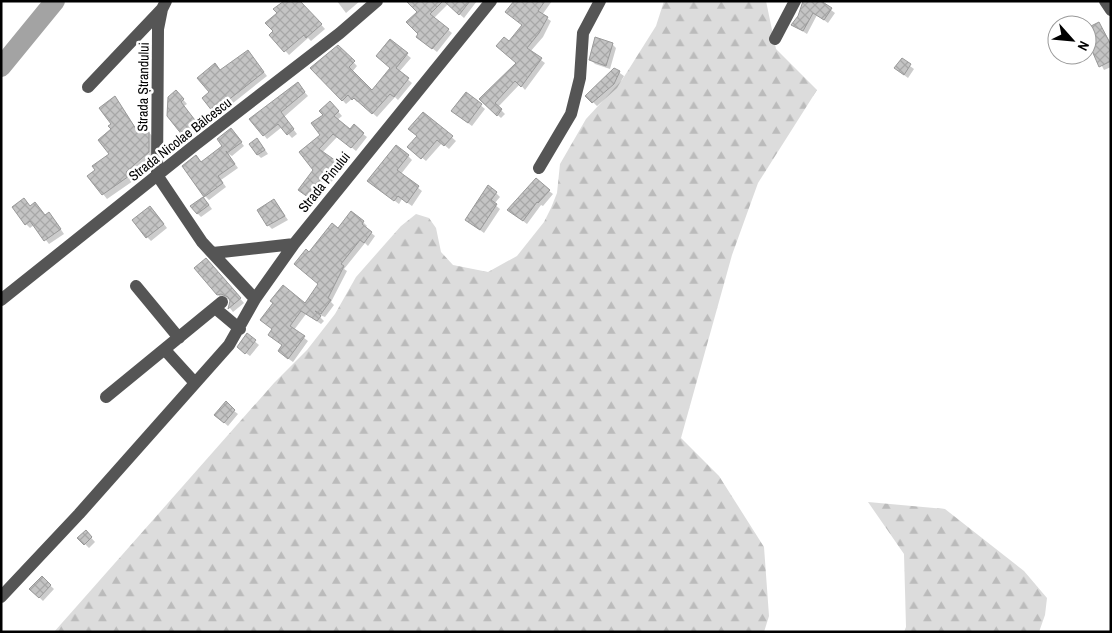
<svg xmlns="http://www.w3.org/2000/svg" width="1112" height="633" viewBox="0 0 1112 633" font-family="'Archivo Narrow',sans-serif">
<defs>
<pattern id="forest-firs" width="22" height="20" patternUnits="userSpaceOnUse" patternTransform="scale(1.25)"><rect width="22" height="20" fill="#dcdcdc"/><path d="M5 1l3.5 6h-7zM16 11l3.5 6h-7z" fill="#bbb"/></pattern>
<pattern id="building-cross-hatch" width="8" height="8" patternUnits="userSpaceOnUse" patternTransform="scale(1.25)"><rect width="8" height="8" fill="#c4c4c4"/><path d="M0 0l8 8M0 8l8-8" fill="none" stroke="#a7a7a7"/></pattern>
</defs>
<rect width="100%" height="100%" fill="#fff"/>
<!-- forest -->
<path fill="url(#forest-firs)" d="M664 1H766L776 49 817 90 758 183 732 255 681 438 719 476 764 547 769 616 764 632H54L274 383 307 350 335 314 356 277 401 226 416 214 429 218 436 228 441 252 453 265 488 272 517 256 544 222 551 208 557 193 560 164 586 119 622 80 656 26Z
M868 502 945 509 1024 571 1047 598 1045 615 1039 632H904L906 627 904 554Z"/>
<!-- shadow -->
<path fill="#0003" d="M337 1H360L346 13Z
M409 1H477L464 18 448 4 434 18 452 33 437 52 422 40 418 12Z
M516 1H552L542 15 551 21 543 37 530 52 545 63 525 90 520 84 498 107 505 114 501 118 480 99 517 63 509 43 523 26Z
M803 1H819L835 13 828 23 817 15 807 34 793 25 799 16Z
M309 11 325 29 311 41 308 38 289 55 271 35 275 32 278 14Z
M1099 23 1111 43V67L1104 70 1087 37V29Z
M596 39 613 45 616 48 610 69 595 64 591 60Z
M390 41 411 58 399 72 412 83 398 100 395 97 377 117 359 101 357 102 353 98 346 104 312 68 338 46 357 66 352 72 373 92 392 68Z
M248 51 267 76 218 115 214 111 221 71Z
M902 60 914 69 908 78 900 72Z
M614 69 624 76 617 88 597 106 587 96Z
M301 88 308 96 284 117 297 134 292 138 282 127 267 139 251 119Z
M466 93 485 109 472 126 457 115Z
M180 96 187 104 184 106 201 129 188 139 168 116Z
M115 98 137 130H147L153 137V157L130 177 133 181 107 199 89 176 111 154Z
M330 102 342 116 337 120 350 131 363 134 367 137 356 151 338 136 322 153 342 168 316 203 304 194 314 169 325 115Z
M424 113 456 141 449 149 442 143 426 161 413 150Z
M234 133 244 146 232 156 227 153 238 168 221 180 226 187 209 200 205 196 196 156 202 163 224 147Z
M261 144 268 154 261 158 257 154Z
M408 156 412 160 401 174 422 191 412 206 402 199 399 204 372 184Z
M549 191 553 194 543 206 541 205 527 224 509 210Z
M496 193 500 197 494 204 500 209 484 233 466 220Z
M274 200 288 220 272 229 268 225Z
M207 202 212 209 201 217 197 213Z
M31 207 45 216 53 218 64 234 49 244 34 225 30 228 26 224 14 208Z
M154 211 167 228 151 241 147 237Z
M363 222 367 226 365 228 375 236 368 246 365 243 344 269 347 271 331 302 334 305 325 317 317 314 324 321 321 324 306 314 294 330 308 341 293 362 283 355V345L274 338 305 305 320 284 309 254 338 229Z
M210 264 244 303 233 312 230 308V299H222L218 295Z
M247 335 259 345 250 356 243 351Z
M234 411 238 414 228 426 220 419Z
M86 532 95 542 89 548 79 538Z
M42 578 54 589 43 601 31 589Z"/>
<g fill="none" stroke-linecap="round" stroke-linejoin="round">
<!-- river -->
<path stroke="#a3a3a3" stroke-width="20" d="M1 67 55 1"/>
</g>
<!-- building -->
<path fill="url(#building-cross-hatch)" stroke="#999" d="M284 1H300L322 24 306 38 304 35 284 52 269 35 273 31 265 23 277 13 273 9Z
M406 1H443L430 14 449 29 432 49 416 37 418 34 406 22 417 12Z
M444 1H470L459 15Z
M514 1H545L538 11 548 17 539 33 527 48 542 58 521 87 515 81 495 103 502 109 497 116 479 99 516 63 496 46 504 37 509 41 522 25 505 12Z
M803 1H821L832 8 824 20 813 13 803 31 791 25 798 16Z
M1099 22 1111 45V61L1099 67 1087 39V28Z
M595 37 613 43 606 66 589 60Z
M390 39 408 53 396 68 409 78 394 97 390 94 372 114 354 98 352 100 348 95 342 101 310 68 338 45 355 61 349 67 372 90 390 68 376 56Z
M248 50 264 72 213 112 202 98 209 92 197 78 215 63 220 70Z
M902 58 911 64 904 75 894 68Z
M614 68 620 71 614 84 592 103 585 96Z
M298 82 305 92 281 112 294 129 287 135 278 124 263 136 249 119Z
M176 90 184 99 181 102 198 124 183 136 167 116 168 97Z
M466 92 482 104 468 123 451 111Z
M115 96 136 129 143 124 149 132V152L126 172 129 176 102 195 87 176 95 170 92 166 109 154 98 140 111 129 108 126 111 124 99 108Z
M330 101 339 111 334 116 350 129 354 124 364 133 351 148 333 134 319 149 339 163 312 200 298 190 313 170 299 152 320 135 311 123 323 115 319 111Z
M423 112 453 136 444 146 437 140 421 159 407 147 417 136 408 129Z
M231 128 242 142 227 153 226 151 235 164 218 176 223 183 204 197 182 166 196 155 201 162 222 146 217 139Z
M257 138 265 150 257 155 249 144Z
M396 145 409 155 397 170 419 186 407 203 398 196 394 201 367 181Z
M536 178 550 190 538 203 537 202 523 221 507 210Z
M488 185 497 192 491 200 497 204 480 230 465 220Z
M203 197 209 205 197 214 190 206Z
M24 198 30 206 35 202 45 215 49 212 61 229 44 241 30 221 25 225 12 207Z
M274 199 285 216 267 226 257 210Z
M150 206 164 224 146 238 132 220Z
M351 211 364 221 362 224 372 232 364 243 360 240 341 264 344 266 328 298 331 300 321 314 315 311 321 316 317 321 301 311 290 326 305 336 288 359 278 351 282 345 268 335 272 329 260 320 273 303 270 301 283 285 305 303 318 284 294 264 306 249 309 252 332 223 338 228Z
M206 258 241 298 228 309 230 301 228 297 221 294 217 295 194 268Z
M247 333 256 340 245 354 237 347Z
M226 401 235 410 224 423 214 415Z
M86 530 92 537 84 545 77 538Z
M42 576 51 585 39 598 29 589Z"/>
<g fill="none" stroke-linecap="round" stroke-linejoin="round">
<!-- minor -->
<path stroke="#555" stroke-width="12" d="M166 1 162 9 158 29 157 175 202 242 255 299
M1105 1 1111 10
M775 39 795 1
M88 87 162 9
M539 168 571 114 580 78 583 33 600 1
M213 253 294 244
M136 286 179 338
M1 300 195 145 340 33 377 1
M215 308 240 329
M165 350 195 383
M106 397 222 302
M1 597 79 514 229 345 255 299 294 244 491 1"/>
</g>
<g text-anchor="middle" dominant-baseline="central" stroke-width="5" stroke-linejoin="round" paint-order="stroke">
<!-- street labels -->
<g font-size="14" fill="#000" stroke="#fff">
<text transform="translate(143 87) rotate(-89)">Strada Ștrandului</text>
<text transform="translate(180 139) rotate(-38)">Strada Nicolae Bălcescu</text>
<text transform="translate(324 182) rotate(-51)">Strada Pinului</text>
</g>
</g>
<!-- border -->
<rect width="1112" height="633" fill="none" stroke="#000000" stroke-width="5"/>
<!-- north arrow -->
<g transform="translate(1072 40) rotate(117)"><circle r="24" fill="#ffffff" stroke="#999999"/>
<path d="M0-4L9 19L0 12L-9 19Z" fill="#000000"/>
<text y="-8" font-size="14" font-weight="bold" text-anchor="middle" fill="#000000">N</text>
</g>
</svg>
